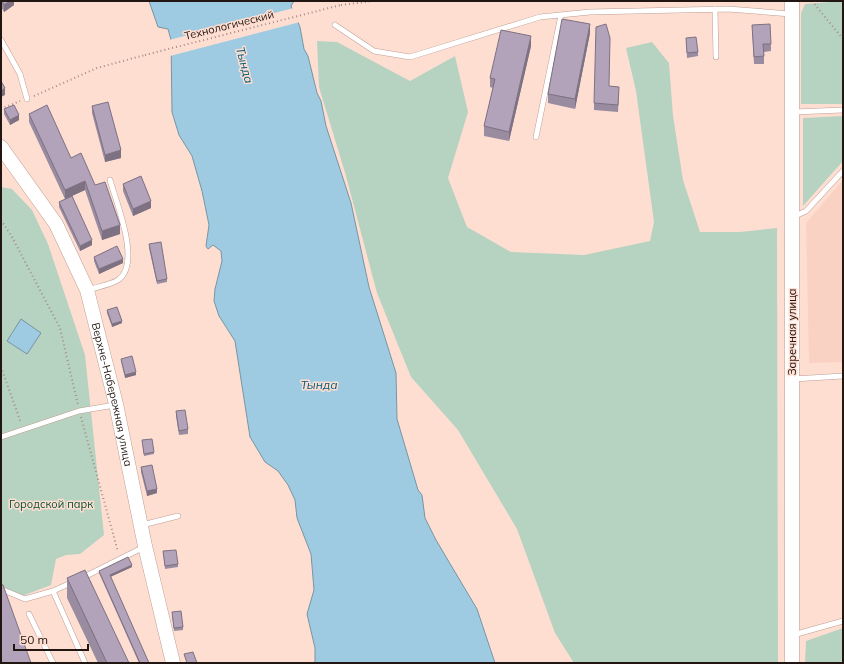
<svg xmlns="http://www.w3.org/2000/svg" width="844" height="664" viewBox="0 0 844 664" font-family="Mulish,sans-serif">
<rect width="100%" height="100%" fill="#ffded2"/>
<!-- built -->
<path fill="#fad2c3" d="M843 180V362L809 363 806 223Z"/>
<!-- green -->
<path fill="#b6d2c1" d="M843 1V104H801V13L805 4Z
M317 41 337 42 410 81 455 56 468 112 448 178 467 227 511 252 584 255 650 241 654 222 636 91 626 48 652 42 669 63 673 116 683 180 700 232H740L777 228 778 663H574L555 633 517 529 458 430 411 377 377 293 346 176 319 87Z
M843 116V161L803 206V118Z
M1 187 12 189 32 210 48 244 85 355 104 535 80 554 66 555 56 559 51 585 22 596 1 587Z
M843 628V663H805L806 641Z"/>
<!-- water -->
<path fill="#9ecbe1" stroke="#7895a3" d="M149 1H294L291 6 300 27 304 49 308 56 317 93 321 101 326 126 351 203 369 287 396 373 397 419 418 490 422 495 425 518 436 540 477 609 495 663H315V648L307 614 314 590 311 554 297 518 295 500 288 485 278 471 265 462 250 437 235 341 219 316 214 301 215 289 222 261 221 251 213 245 208 249 206 246 209 225 202 191 192 156 179 135 172 112 171 40 168 29 158 27Z
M21 319 41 333 27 354 7 341Z"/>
<!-- pier -->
<path fill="#ffded2" d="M294 8 300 22 170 56 169 40Z"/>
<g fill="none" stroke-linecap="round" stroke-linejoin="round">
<defs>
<path id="lane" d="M715 9 716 57
M335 25 374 51 410 57 540 17 590 12 728 9 791 14
M1 40 20 74 27 99
M794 112 843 110
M536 137 561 15
M793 217 806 211 843 171
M88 290C97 287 110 285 118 280 142 264 116 202 110 180
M793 379 843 376
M1 437 79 411 115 405
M142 525 178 516
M82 578 144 547
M73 582 53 591 85 663
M1 589 25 599 53 591
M29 614 53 663
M793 635 843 621"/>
<g id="secondary">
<path id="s1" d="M1 147 56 224 87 290 116 404 145 546 173 663"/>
<path d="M792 663V1"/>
</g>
</defs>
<!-- lane casing -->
<use href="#lane" stroke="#bd9e93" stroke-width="6"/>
<!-- secondary casing -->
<use href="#secondary" stroke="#bd9e93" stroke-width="15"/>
<!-- path -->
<path stroke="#a48c83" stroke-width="2" stroke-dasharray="1 3" stroke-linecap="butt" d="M434 1H565
M812 1 843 39
M341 5 373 1
M34 96 97 68 145 55
M1 109 20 101
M1 220 12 237 60 328 78 405
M1 367 21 423
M81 417 118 552"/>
<!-- lane -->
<use href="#lane" stroke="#fff" stroke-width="5"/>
<!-- secondary -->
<use href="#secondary" stroke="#fff" stroke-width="14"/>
<!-- path-bridge -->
<path stroke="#a48c83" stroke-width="2" stroke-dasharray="1 3" stroke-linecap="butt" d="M145 55 341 5"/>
</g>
<!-- wall -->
<path fill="#998ba0" d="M1 1H14V5L4 12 1 7Z
M752 25 771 44V51L764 52V64H754Z
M590 33 575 109 548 103V94Z
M686 38 698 52V56L687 58Z
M531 46 509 141 484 136V126L493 88 490 87V78Z
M619 94 618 112 594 110V103Z
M92 106 121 158 105 162 92 113Z
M4 109 19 120 10 125 4 114Z
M29 114 71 158 95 185 120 234 102 240 85 190 72 196 92 245 80 251 59 207V202L65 199 29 122Z
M123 184 151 208 133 216 123 191Z
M149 244 167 279V282L157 284 149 248Z
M94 257 123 263 99 274 94 261Z
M107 310 122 323 112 327 107 313Z
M121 359 136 375 125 378 121 361Z
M176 411 188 429V434L179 435 176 416Z
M142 440 154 452V454L144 456Z
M141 467 157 493 147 496 141 472Z
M163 551 178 564V567L165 569Z
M132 567 110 577 149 663H139L99 573V571Z
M67 578 129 663H98L67 598Z
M172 615 183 627V630L174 631Z"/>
<!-- shaded-wall -->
<path fill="#7d7182" d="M10 1H14V5L4 12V5Z
M590 24V33L575 109V99Z
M531 36V46L509 141V132Z
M5 88V95L1 97V91Z
M19 115V120L10 125V120Z
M121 150V158L105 162V155Z
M85 181V190L65 199V190Z
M151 201V208L133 216V209Z
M120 225V234L102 240V231Z
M92 240V245L80 251V246Z
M123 259V263L99 274V269Z
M122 321V323L112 327V324Z
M136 372V375L125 378V375Z
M157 489V493L147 496V491Z
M132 565V567L110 577V575Z"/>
<!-- building -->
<path fill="#b2a2ba" stroke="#7d7182" d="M2 1H10L4 5Z
M562 19 590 24 575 99 548 94Z
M606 24 610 38 609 86 619 87 618 105 594 103 596 27Z
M770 24 771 44H763L764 56 754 57 752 25Z
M501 30 531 36 509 132 484 126 495 79 490 78Z
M696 37 698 52 687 53 686 38Z
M1 81 5 88 1 91Z
M108 102 121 150 105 155 92 106Z
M14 105 19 115 10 120 4 109Z
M47 105 71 158 81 153 95 185 105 182 120 225 102 231 85 181 65 190 29 114Z
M141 176 151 201 133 209 123 184Z
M72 196 92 240 80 246 59 202Z
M161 242 167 279 157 281 149 244Z
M117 246 123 259 99 269 94 257Z
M117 307 122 321 112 324 107 310Z
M132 356 136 372 125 375 121 359Z
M185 410 188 429 179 431 176 411Z
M152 439 154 452 144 454 142 440Z
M152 465 157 489 147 491 141 467Z
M176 550 178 564 165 566 163 551Z
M128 557 132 565 110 575 149 663H140L99 571Z
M85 570 129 663H107L67 578Z
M1 584 3 585 31 663H1Z
M181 611 183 627 174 628 172 612Z
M193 652 197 663H187L184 654Z"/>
<g text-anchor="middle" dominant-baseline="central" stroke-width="3" stroke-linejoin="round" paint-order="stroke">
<!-- street labels -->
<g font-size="11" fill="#211612" stroke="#ffded2">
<text transform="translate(229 25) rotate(-14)">Технологический</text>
<text transform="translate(792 332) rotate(-90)">Заречная улица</text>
<text stroke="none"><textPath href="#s1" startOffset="275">Верхне-Набережная улица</textPath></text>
</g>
<!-- park labels -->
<g font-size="11" fill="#045234" stroke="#ffded2">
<text x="51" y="504">Городской парк</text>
</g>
<!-- water labels -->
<g font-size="12" font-style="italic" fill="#015b79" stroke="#ffded2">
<text transform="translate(245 65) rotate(75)">Тында</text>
<text x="319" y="384">Тында</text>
</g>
</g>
<!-- border -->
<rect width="844" height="664" fill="none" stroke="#211612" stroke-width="4"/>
<!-- scale -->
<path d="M14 644v6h74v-6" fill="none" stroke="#211612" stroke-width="2"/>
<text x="20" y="644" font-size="12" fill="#211612" stroke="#ffded2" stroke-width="3" paint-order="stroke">50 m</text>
</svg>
